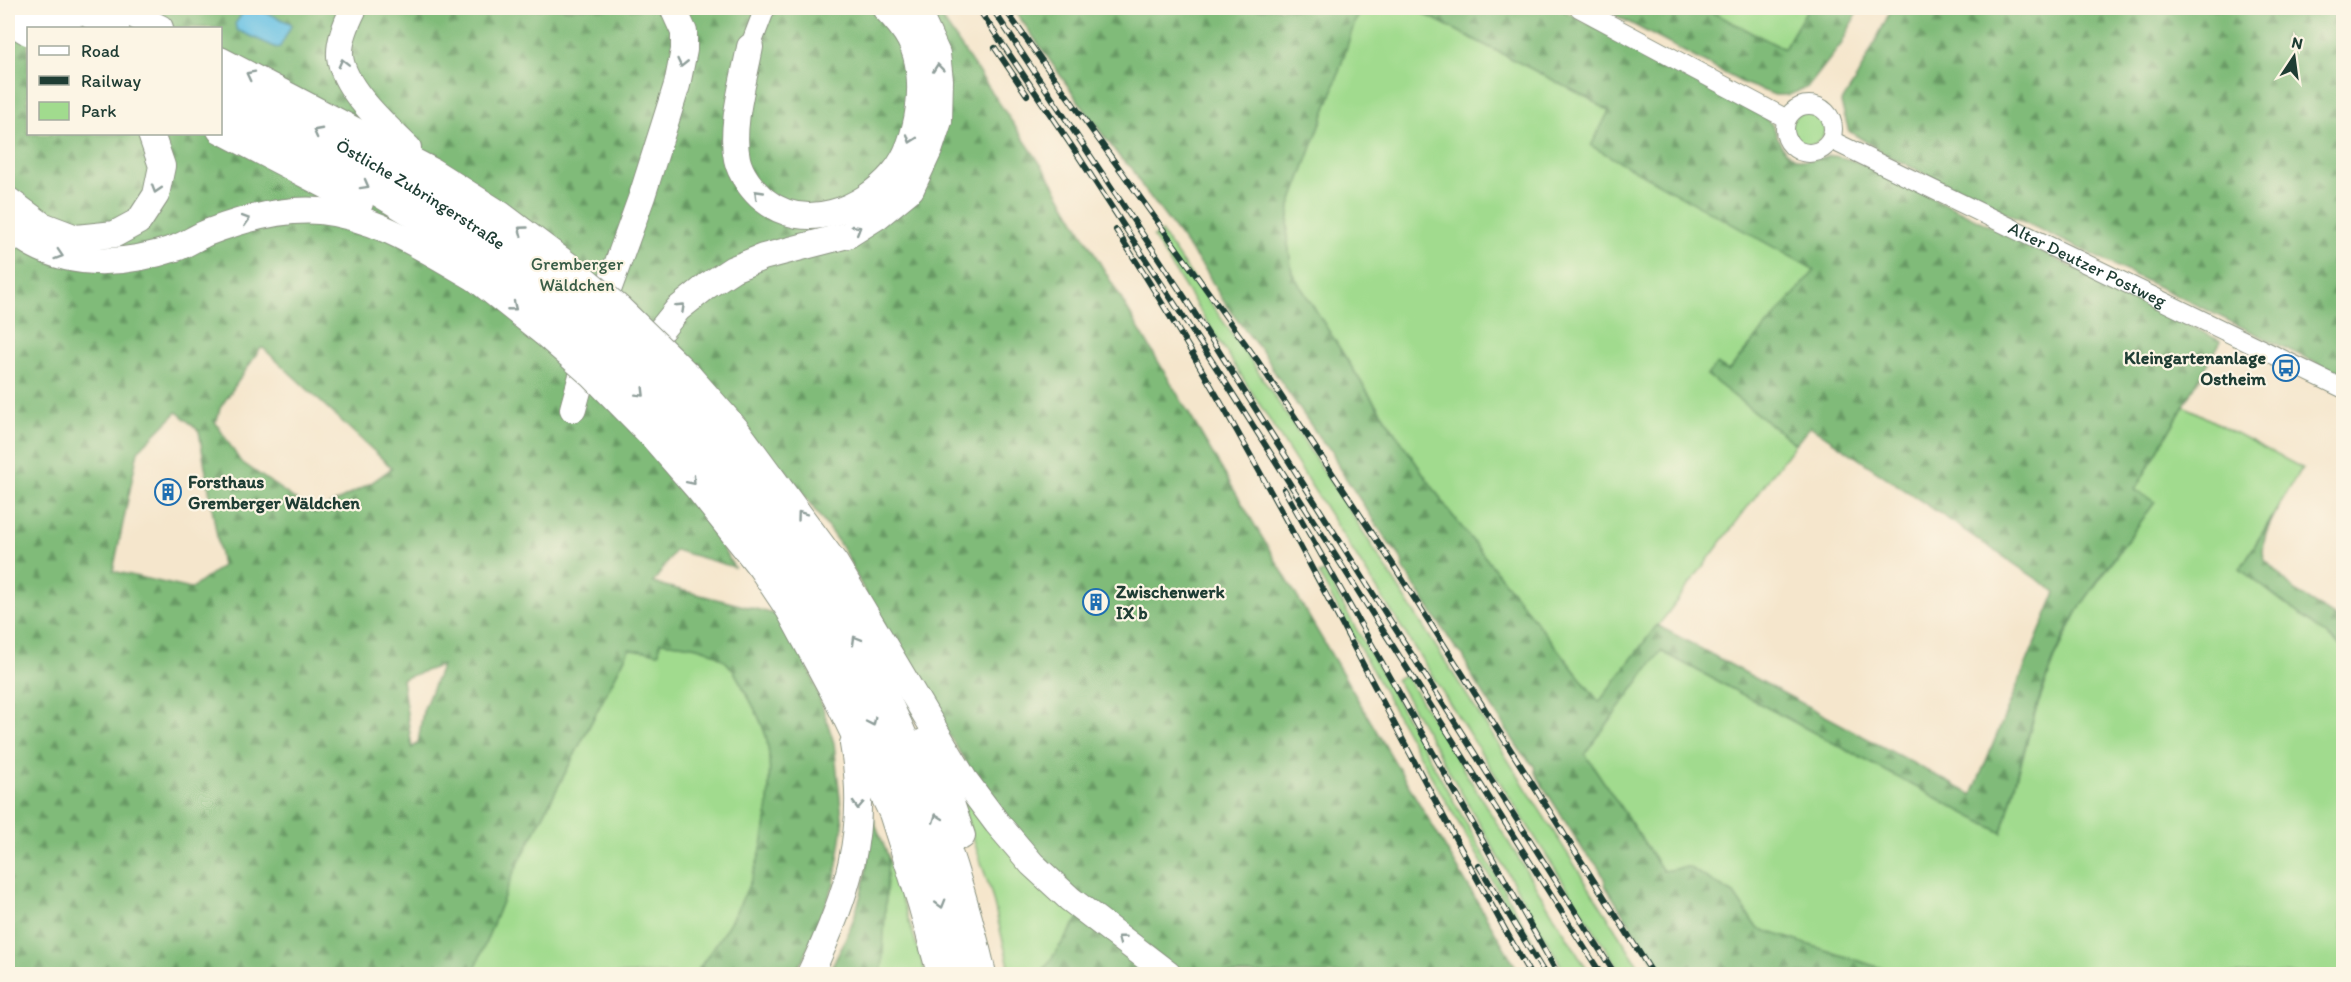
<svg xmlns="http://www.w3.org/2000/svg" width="2351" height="982" viewBox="0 0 2351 982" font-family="Itim,sans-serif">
<defs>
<pattern id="forest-firs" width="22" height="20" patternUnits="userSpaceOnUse" patternTransform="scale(1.5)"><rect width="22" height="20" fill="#80bb79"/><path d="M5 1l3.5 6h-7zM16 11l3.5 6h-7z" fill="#689964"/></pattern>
</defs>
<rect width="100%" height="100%" fill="#fcf5e5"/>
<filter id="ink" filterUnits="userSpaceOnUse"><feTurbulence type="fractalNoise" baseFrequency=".0167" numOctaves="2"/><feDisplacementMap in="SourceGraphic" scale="12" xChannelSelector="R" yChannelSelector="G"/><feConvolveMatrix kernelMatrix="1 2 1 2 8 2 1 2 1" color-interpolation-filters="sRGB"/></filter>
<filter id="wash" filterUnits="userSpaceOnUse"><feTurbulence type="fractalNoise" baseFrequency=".008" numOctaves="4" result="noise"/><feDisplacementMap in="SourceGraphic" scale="24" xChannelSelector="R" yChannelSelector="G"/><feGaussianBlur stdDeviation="1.35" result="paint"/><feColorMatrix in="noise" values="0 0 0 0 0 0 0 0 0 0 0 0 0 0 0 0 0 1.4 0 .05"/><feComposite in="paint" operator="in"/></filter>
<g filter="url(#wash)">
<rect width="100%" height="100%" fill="#f5e6cc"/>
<!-- green -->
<path fill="#a1db8e" stroke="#608c61" stroke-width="1.5" d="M1364 8H1413L1588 98 1609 111 1592 146 1816 270 1728 371 1707 375 1795 444 1600 703 1449 511 1370 396 1292 273 1287 236 1290 206 1334 87 1355 21Z
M1704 8H1808L1784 49Z
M1791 128a17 17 0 1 1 34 0a17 17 0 1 1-34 0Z
M1161 232 1253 364 1351 513 1644 974H1622L1153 237Z
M2184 406 2302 468 2240 569 2343 648V974H1899L1757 928 1734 894 1688 867 1663 871 1585 754 1661 651 2002 833 2035 713 2056 656 2080 607 2155 502 2135 490Z
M1324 572 1543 959 1506 904 1420 757 1319 574Z
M660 642C680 644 704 645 721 658 733 666 738 679 745 691 753 705 761 720 766 736 774 766 767 834 758 863 744 905 720 939 695 974H473L513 874 630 648 658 653Z
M1405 675 1590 974H1567L1563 969 1396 679Z
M953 779 1081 915 1041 974H1011L991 892Z
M888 856 926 974H881Z"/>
<!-- forest -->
<path fill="url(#forest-firs)" stroke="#507c56" stroke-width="1.5" fill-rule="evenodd" d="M8 8H935L1048 175 1520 974H1182L1074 891 1002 818 895 652 842 547 784 468 700 512 734 567 675 550 653 583 779 615 812 675 834 743 843 826 834 884 803 960 793 974H695C720 939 744 905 757 863 767 834 774 767 766 737 762 720 753 706 745 691 738 679 733 666 721 658 705 645 681 644 660 642L659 653 629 649 513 874 473 974H8ZM28 28H220V134H28ZM263 348 392 468 371 483 315 513 240 461 214 420H217L220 408 260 349ZM177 412 199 431 222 566 191 589 113 571 138 451ZM442 665 423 711 418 743 412 748 402 679Z
M1013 8H1364L1355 21 1334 87 1290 206 1287 236 1292 273 1370 396 1449 511 1599 702 1657 625 1972 795 2056 592 1810 426 1796 444 1707 375 1717 364 1728 371 1815 270 1591 146 1609 111 1588 98 1413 8H1559L1747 106C1756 111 1766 116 1772 125 1781 138 1776 146 1792 156 1806 165 1817 156 1832 156 1846 157 1860 163 1873 168L2221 341 2135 490 2155 502C2131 536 2103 570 2081 606 2040 671 2022 760 2002 833L1661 651 1585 754 1663 871 1688 867 1734 894 1757 928 1899 974 1661 973 1606 887C1604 873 1596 862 1585 853L1536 775 1534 766 1521 752 1470 673 1463 655 1456 649 1403 568C1404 558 1396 551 1390 545L1339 468 1332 451 1323 443 1271 367C1267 354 1260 350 1253 340 1236 319 1218 296 1207 272L1142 186 1132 168 1121 159 1089 116Z
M1602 8H1704L1784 49 1808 8H1859L1842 43 1815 78 1808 87 1789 95H1775L1743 83Z
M1892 8H2343V376L1888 156 1849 131 1841 103 1857 78Z
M2280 505C2271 522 2260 539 2264 559L2295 591 2343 622V648L2240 569Z
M871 813 888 856 882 972 881 974H827C857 927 871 870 871 813Z
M1081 915 1158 974H1041Z"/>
<!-- water -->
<path fill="#66c1e4" stroke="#427f8c" stroke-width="1.5" d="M246 8H255L290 23 291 26 280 47 277 48 237 30 235 24Z"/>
</g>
<g filter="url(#ink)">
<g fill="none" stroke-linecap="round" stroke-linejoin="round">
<defs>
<g id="tertiary">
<path d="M1579 8 1787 119"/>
<circle cx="1809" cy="129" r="24"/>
<path id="s1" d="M1831 140 2344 389"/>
</g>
<path id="secondary" d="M750 47 765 8"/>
<g id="motorway">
<path d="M76 8 116 28"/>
<path d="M120 8 160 28"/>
<path d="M354 8C347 22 339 40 340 56 343 89 386 126 408 148"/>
<path d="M50 19 68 28"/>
<path d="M750 47C744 80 730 126 737 159 740 174 753 191 764 200 805 233 862 210 893 174 920 143 929 75 910 40 904 28 894 17 885 8"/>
<path d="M220 60 432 171 500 214 569 266"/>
<path id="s2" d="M220 82C339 143 456 205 560 288"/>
<path d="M220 108 370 188 466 246 552 311"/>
<path d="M220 130 360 203"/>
<path d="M8 200 42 225 76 238 115 234 139 221 156 195 162 166 151 134"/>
<path d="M8 228C16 233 25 240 34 245 78 269 131 263 176 248 187 244 198 236 209 232 243 219 283 208 320 211 380 217 432 254 482 282"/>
<path d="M469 273 544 333"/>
<path d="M599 315 642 196 677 85 684 50V32L673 8"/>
<path d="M634 351 657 335 678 309 707 286 733 269 763 257 848 235 878 216 911 189 930 148 939 121 940 80 937 54 922 21 912 8"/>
<path d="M689 376 736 429 835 563 964 779 997 823 1032 864 1070 899 1168 974"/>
<path d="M677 396C707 430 739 463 766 499 871 639 944 804 983 974"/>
<path d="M573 409 589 350"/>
<path d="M665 417C736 495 802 582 850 675 899 769 935 871 957 974"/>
<path d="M653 437 699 490 761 568 789 610 836 697 892 813 921 904 940 973"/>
<path d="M925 741 946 788 962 836"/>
<path d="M810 974C847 897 869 832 853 744"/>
</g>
</defs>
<!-- tertiary casing -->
<use href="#tertiary" stroke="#8a9280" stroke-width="20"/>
<!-- secondary casing -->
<use href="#secondary" stroke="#8a9280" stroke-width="22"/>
<!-- motorway casing -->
<use href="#motorway" stroke="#8a9280" stroke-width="28"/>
<!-- tertiary -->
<use href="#tertiary" stroke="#fff" stroke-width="18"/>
<!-- secondary -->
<use href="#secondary" stroke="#fff" stroke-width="20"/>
<!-- motorway -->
<use href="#motorway" stroke="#fff" stroke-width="26"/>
<defs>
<path id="rail" d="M978 8 1075 151 1219 372 1601 974
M992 8 1185 298 1615 974
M1004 8 1257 360 1392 563 1653 974
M995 48 1027 95
M1116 230C1271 469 1390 728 1530 974
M1284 489 1558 974
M1479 866 1545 974"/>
</defs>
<!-- rail casing -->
<use href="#rail" stroke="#1f3d34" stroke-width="6"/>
<!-- rail -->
<use href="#rail" stroke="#fcf5e5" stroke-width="4" stroke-dasharray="11" stroke-linecap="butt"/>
<defs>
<path id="motorway-bridge" d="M30 8 50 19
M8 20 28 32
M569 266 620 309 689 376
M560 288 612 332 677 396
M552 311 603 355 665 417
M544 333 592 375 653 437"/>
</defs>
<!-- motorway-bridge casing -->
<use href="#motorway-bridge" stroke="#8a9280" stroke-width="28" stroke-linecap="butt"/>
<!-- motorway-bridge -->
<use href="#motorway-bridge" stroke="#fff" stroke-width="26"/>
</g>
<!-- one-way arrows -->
<defs><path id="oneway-chevron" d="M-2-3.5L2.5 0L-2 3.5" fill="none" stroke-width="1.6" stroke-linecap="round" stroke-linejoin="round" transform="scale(1.5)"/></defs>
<g stroke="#8f9e9a">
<use href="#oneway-chevron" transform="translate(343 63) rotate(-104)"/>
<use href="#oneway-chevron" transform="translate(682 63) rotate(103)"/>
<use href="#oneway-chevron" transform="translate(938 68) rotate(-96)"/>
<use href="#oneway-chevron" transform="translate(250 75) rotate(-153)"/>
<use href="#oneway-chevron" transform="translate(317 132) rotate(-152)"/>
<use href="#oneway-chevron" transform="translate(911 139) rotate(109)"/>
<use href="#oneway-chevron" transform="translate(365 185) rotate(29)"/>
<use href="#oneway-chevron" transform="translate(156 189) rotate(107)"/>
<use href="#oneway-chevron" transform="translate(758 194) rotate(-134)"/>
<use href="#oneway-chevron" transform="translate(246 220) rotate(-17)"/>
<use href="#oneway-chevron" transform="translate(857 229) rotate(-31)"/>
<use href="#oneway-chevron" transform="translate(522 230) rotate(-144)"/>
<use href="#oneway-chevron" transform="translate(59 255) rotate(18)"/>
<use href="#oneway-chevron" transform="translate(513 307) rotate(39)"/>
<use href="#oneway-chevron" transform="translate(681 307) rotate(-43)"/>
<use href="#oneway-chevron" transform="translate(641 393) rotate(45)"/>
<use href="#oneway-chevron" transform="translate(692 481) rotate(49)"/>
<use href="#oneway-chevron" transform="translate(801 515) rotate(-126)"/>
<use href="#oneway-chevron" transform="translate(856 640) rotate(-120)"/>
<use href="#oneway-chevron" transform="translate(872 722) rotate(65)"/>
<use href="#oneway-chevron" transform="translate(858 805) rotate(93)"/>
<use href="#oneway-chevron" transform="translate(937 818) rotate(-110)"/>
<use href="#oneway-chevron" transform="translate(941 904) rotate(74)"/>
<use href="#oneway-chevron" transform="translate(1121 939) rotate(-142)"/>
</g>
</g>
<!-- icons -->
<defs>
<symbol id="bus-ring" viewBox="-11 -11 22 22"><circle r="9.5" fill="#fcf5e5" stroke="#1f6fb2" stroke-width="1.5"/><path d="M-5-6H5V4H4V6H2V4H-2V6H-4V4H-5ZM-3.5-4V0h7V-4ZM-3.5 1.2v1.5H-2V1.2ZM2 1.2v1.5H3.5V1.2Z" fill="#1f6fb2"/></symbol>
<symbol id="building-ring" viewBox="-11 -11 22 22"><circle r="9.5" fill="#fcf5e5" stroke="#1f6fb2" stroke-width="1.5"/><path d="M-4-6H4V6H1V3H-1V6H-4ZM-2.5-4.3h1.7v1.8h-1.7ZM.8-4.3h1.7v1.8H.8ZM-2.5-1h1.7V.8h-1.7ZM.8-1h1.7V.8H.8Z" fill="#1f6fb2"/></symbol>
</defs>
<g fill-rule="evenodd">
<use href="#bus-ring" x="2271" y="353" width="30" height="30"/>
<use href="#building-ring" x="153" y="477" width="30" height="30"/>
<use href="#building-ring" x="1081" y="587" width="30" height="30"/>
</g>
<g text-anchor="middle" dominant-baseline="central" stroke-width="4.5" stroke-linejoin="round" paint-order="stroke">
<!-- street labels -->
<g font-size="18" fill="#1f3d34" stroke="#fcf5e5">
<text stroke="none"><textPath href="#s2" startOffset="230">Östliche Zubringerstraße</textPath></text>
<text stroke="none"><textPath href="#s1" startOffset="285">Alter Deutzer Postweg</textPath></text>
</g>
<!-- park labels -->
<g font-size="18" fill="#395d46" stroke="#fcf5e5">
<text x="577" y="264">Gremberger<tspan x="577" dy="21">Wäldchen</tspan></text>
</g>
<!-- poi labels -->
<g font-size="18" font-weight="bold" fill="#1f3d34" stroke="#fcf5e5" text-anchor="start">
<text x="2266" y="358" text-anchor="end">Kleingartenanlage<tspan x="2266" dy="21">Ostheim</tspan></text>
<text x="188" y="482">Forsthaus<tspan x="188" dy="21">Gremberger Wäldchen</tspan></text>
<text x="1116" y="592">Zwischenwerk<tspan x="1116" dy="21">IX b</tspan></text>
</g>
</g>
<!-- margin -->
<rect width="2351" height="982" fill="none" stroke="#fcf5e5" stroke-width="30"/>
<!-- legend -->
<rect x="27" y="27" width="195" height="108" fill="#fcf5e5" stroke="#a4ab9e" stroke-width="1.5"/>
<rect x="39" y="46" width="30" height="9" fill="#ffffff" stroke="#a4ab9e" stroke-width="1.5"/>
<text x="81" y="57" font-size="18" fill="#1f3d34">Road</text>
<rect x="39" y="76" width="30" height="9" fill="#1f3d34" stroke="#a4ab9e" stroke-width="1.5"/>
<text x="81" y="87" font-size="18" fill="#1f3d34">Railway</text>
<rect x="39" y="102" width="30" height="18" fill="#a1db8e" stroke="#a4ab9e" stroke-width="1.5"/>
<text x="81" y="117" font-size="18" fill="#1f3d34">Park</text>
<!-- north arrow -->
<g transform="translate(2294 57) rotate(13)" stroke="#fcf5e5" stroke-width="4.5" paint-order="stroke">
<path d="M0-4.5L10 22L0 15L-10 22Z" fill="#1f3d34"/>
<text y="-9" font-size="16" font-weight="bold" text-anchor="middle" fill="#1f3d34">N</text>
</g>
</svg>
